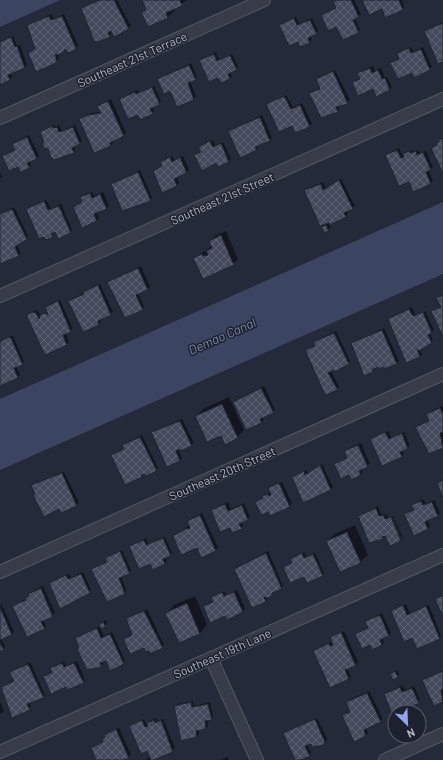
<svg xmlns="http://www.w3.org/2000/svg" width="443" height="760" viewBox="0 0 443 760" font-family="Barlow,sans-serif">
<defs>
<pattern id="building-cross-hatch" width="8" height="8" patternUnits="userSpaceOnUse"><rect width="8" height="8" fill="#44495b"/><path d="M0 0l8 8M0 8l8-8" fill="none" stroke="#5d6171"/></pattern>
</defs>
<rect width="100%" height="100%" fill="#242a3a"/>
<!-- water -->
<path fill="#3b4461" d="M0 0H60L0 27Z
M443 202V274L0 470V399Z"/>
<!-- shadow -->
<path fill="#0007" d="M99 0H117L131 26 114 36 112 30H110L111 34 109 36 82 9Z
M143 0H187L174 8 175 10 168 17 148 26 142 13 146 9Z
M336 0H354L361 14 355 18 360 30 358 32 337 26 322 15 337 7 334 2Z
M364 0H402L404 7 402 9 382 8Z
M51 14 54 19 64 14 78 45 74 50 67 49 58 54 59 58 56 62 29 53 36 48 28 26Z
M296 17 299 24 312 18 318 31 310 36 312 40 310 42 298 41 280 25Z
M443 22V61L425 32Z
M13 36 17 46 20 45 27 65 10 73 12 77 0 84V42Z
M411 47 413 52 423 47 432 67 415 76 413 72 391 63 400 58 401 52Z
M216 52 219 60 232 54 238 67 230 72 232 76 230 78 221 82 219 76 200 61Z
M191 63 197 77 190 81 196 97 178 106 170 90 158 79Z
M373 66 375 71 381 68 385 78 387 77 392 87 390 89 353 82 361 78 359 74 361 71Z
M335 70 350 100 341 106 338 105 339 109 337 111 311 94 321 88 317 79 319 77Z
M154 86 161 102 152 107 154 111 152 113 138 114 120 99 137 90 139 93Z
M286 95 293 107 302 103 312 124 309 126 293 125 267 104Z
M111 99 126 133 112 141 113 143 111 145 95 152 80 119 91 113 101 112 98 106Z
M262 115 272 138 257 145 258 147 256 150 230 131Z
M54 125 55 127 59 125 62 131 75 125 82 141 74 146 75 150 73 152 45 142 41 132Z
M29 135 39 156 29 161 31 165 29 167 18 166 3 156 16 150 13 144 15 142Z
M213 140 215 145 223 142 231 159 229 161 219 165 218 163 196 155 201 151 200 147 202 145Z
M399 148 403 156 412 150 413 152 418 150 420 153 426 151 433 167 428 170 433 181 431 183 386 155Z
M172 156 174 160 183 156 189 170 177 177 179 183 177 185 163 191V166L161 162Z
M140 170 152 198 150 200 112 184Z
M0 172 2 177 0 179Z
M341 179 355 206 346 211 348 214 346 216 329 224 330 228 328 230 323 227 325 225 330 223 305 190 323 182 326 188Z
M92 192 94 196 103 192 109 206 96 212 99 218 97 220 74 207 83 202 81 198 83 196Z
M46 200 51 209 61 204 72 230 70 232H56L46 238 27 209Z
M14 207 28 236 17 245 21 253 18 255 0 262V214Z
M226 231 238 259 233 264 195 258 212 246 210 241 215 236Z
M141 266 150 287 138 293 144 307 142 309 108 282Z
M100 284 113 312 100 319 101 322 99 324 71 300Z
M60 300 73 329 65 333 69 342 67 344 29 315 36 310 41 316 48 311 46 307 48 305Z
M412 307 415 315 425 311 434 330 430 333 433 340 420 349 422 354 420 356 389 319Z
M384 328 399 361 396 363 379 366 365 375 352 343Z
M336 331 350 361 331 371 339 387 337 389 306 351 316 345 314 342 317 340Z
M11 336H13L24 362 16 366 20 375 18 377 0 385V342Z
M264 386 275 410 262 417 264 420 261 422 234 402Z
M229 397 244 430 237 438 196 417 203 409Z
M443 406V447L429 453 416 427 429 420 427 414 429 412Z
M182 419 194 443 178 449 182 458 179 460 152 432Z
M388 431 391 438 404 432 410 446 402 450 404 454 401 457 372 439Z
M142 435 158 468 145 472 141 476 113 455 125 448 124 445 126 443Z
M361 443 370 464 361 469 363 472 361 474H350L335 464 348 457 345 451 347 449Z
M322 464 333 487 331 489 293 477 306 470 307 473Z
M64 472 79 503 62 512 60 507 36 493 32 485Z
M282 482 292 504 290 506 268 511 257 502 271 492 269 488 272 486Z
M423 499 426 504 434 500 440 513 427 520 430 526 428 528 414 534 406 514 414 509 413 505 415 503Z
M228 502 231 509 244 503 250 517 241 522 243 526 241 528 230 526 212 510Z
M378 506 381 514H386L388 518 390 517 400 540 386 535 382 538 359 516Z
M202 513 218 548 215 550 174 536 190 525 188 521 191 519Z
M392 516H393L403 538 402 539Z
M355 525 368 555 360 562 327 541 335 534Z
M165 537 172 553 165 557 167 561 165 563 153 568 151 563 130 547 146 538 148 544Z
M122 550 131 571 121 576 126 591 124 593 106 558Z
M268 551 283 586 274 591 265 601 235 569Z
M304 552 306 557 315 553 324 573 322 576H305L284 568 293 563 291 559 293 557Z
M83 572 91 590 89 593 50 583 69 574 70 578Z
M43 586 55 613 43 620 46 626 44 629 13 606 26 599 31 592Z
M237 590 245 609 243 611 227 618 226 615 204 606 213 601 212 597 214 595 224 591 226 595Z
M195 596 207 625 200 633 179 642 167 613 174 605Z
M1 603 14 632 1 638 5 647 0 651Z
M406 604 410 613 429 605 441 636 439 639 413 637 392 611Z
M147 609 164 645 162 647H145L124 639 132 634 127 619Z
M382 613 391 633 382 638 384 642 382 645 373 648 371 643 356 634 369 627 366 621 369 619Z
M106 620 107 624 100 629 104 636 112 632 125 661 123 664 106 660 102 661 103 664 101 666 80 647 76 638 101 626 100 624Z
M344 631 358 662 347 668 351 676 349 679 331 687 314 651 331 642 332 645 334 644 331 637Z
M64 661 66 666 77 661 85 680 83 682 44 677 53 672 51 668 54 666Z
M30 662 45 695 29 702 31 707 29 709 2 687 14 680 11 672 13 670Z
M397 670 399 674 397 677 391 674Z
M443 671V701L434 705 424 680Z
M402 685 405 690 414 686 420 700 409 706V712H395V719L385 694Z
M369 691 383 719 366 728 368 733 366 735 343 715 351 711 347 703 349 700Z
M193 701 194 706 210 702 213 717 207 720 208 726 206 728 198 730 199 734 196 737 175 706 177 704Z
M0 702 4 711 0 714Z
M156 718 157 721 163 719 175 748 152 760H146L151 756 130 726 144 719 147 726 150 721Z
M317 718 327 739 326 742 319 746 311 742 307 744 311 753 297 760 285 733Z
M119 728 131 755 121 760H97L92 748 104 741 103 739 107 733Z
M227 757 229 760H221Z"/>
<!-- building -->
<path fill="url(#building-cross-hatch)" stroke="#1f2331" d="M100 0H114L129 29 114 37 111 31 108 33 110 37 98 42 94 41 81 8Z
M142 0H180L182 6 166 13 168 18 148 27 141 12 146 10Z
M337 0H351L359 17 353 20 359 33 343 40 336 27 328 31 321 15 336 8 333 2Z
M362 0H399L403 10 385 18 382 9 369 15Z
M49 16 51 20 62 16 76 48 75 50 69 53 65 49 64 52 58 55 55 54 57 61 56 63 36 72 28 53 35 49 27 25Z
M294 18 297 25 310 20 317 34 308 38 310 43 300 47 298 42 289 46 279 25Z
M443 23V62L438 64 424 31Z
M11 37 15 47 17 46 25 68 8 75 10 80 0 85V42Z
M409 48 411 53 421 49 430 70 414 78 412 73 398 79 390 63 399 59 397 53Z
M214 54 217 61 230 55 237 70 228 74 230 79 221 83 218 78 209 82 199 60Z
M189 65 196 80 188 83 194 100 177 107 170 91 164 94 157 79Z
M370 68 372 73 378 70 382 79 385 78 390 90 376 97 373 89 358 96 352 82 360 79 357 73Z
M333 71 348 104 336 107 338 112 321 118 309 93 320 89 316 79Z
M152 87 160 105 150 109 153 114 140 120 138 115 128 119 119 99 135 92 136 94Z
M284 96 291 109 300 105 310 127 295 133 292 126 279 132 266 104Z
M108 101 124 136 110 143 111 146 94 153 79 119 88 115 101 113 97 106Z
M260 117 270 141 255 147 257 150 240 158 228 131Z
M52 126 53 128 57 127 59 132 73 127 80 144 72 148 74 153 54 160 51 157 48 149 44 148 42 144 44 142 40 132Z
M27 137 37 159 27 163 30 168 20 172 18 167 9 171 2 156 15 150 12 144Z
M443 138V174L431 148 437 145 436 143 439 142 438 140Z
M210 141 213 147 221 143 229 162 218 167 217 164H214L202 171 194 155 201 152 198 147Z
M397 150 401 158 404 157 403 154 409 151 410 153 416 151 417 155 423 152 431 170 426 172 431 184 413 192 409 182 399 186 385 155Z
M170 157 172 162 180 157 187 173 174 179 177 186 162 193 153 171 162 166 160 162Z
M138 172 151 201 122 211 111 184Z
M339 180 353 209 344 213 346 217 330 225 329 223 320 226 304 190 321 184 323 190Z
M90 193 92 198 100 194 107 209 94 214 97 221 82 228 73 207 82 202 80 197Z
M44 201 48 210 59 206 71 233 58 239 55 232 51 234 53 237 46 240 44 237 39 239 26 209Z
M12 209 27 239 15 247 19 256 0 264V214Z
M326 225 329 231 324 233 322 227Z
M221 235 234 265 203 279 193 258 202 254 203 256 208 255 206 251 212 248 209 241Z
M138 268 148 290 136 295 143 310 125 318 107 282Z
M98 285 111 315 98 321 99 325 83 332 68 301 84 294 83 292Z
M443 295V337L431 311 441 307 436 298Z
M58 301 71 332 63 335 67 345 45 355 27 317 28 314 33 312 36 313 39 319 40 315 45 313 48 315 45 307Z
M409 309 413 316 423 312 432 333 428 335 432 343 419 351 417 349 420 357 406 363 388 319Z
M382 330 397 364 385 369 384 367 379 369 378 367 372 370 373 372 364 376 351 343Z
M334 333 349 364 335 372 334 370 328 373 338 390 325 395 305 350 315 346 313 342Z
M8 337 11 338 23 365 14 368 18 378 0 386V342Z
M261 388 274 413 260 419 262 423 246 430 233 402Z
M222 404 238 438 225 445 221 436 207 442 195 416Z
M440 408 443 414V432L440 433 443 448 429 454 415 427 429 421 426 414Z
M180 421 192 446 180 451 179 449 176 451 180 461 167 467 151 432Z
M385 432 389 439 402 433 408 449 400 452 402 457 382 466 370 439Z
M140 437 157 471 146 476 145 474 141 475 142 477 125 485 111 455 124 449 122 445Z
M358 445 368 467 359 471 361 475 351 480 349 475 341 479 334 464 347 458 344 451Z
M320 465 331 490 303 503 292 477 304 471 305 475Z
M62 473 77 506 61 513 59 509 44 517 33 495 35 494 31 485Z
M443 480V498L437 483Z
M279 483 290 507 270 516 268 512 261 515 255 502 263 498 262 496 268 494 269 496 271 495 268 488Z
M421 501 423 505 432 502 438 516 425 522 428 529 414 536 404 514 414 510 411 505Z
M225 504 228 511 242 505 248 520 239 524 242 529 232 533 230 528 220 532 211 510Z
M376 508 379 516 384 515 385 519 391 517 401 541 390 546 385 536 382 537 383 539 369 543 358 516Z
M200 515 216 551 201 558 197 548 181 555 173 536 187 528 188 529 190 528 187 521Z
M347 532 361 563 340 572 326 541Z
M163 538 171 556 163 559 165 564 153 570 150 564 139 569 129 546 144 540 146 545Z
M120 551 130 574 119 578 125 594 107 602 91 569 107 562 105 558Z
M266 553 282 589 272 593V596L267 598 264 597 266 602 252 608 234 569Z
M302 553 304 558 313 554 323 576 307 583 304 577 290 583 283 567 292 563 290 559Z
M81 574 90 593 60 609 49 583 66 575 68 579Z
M41 588 53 617 41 622 45 629 27 637 12 606 26 600 25 598 29 596 28 594Z
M222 592 224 596 234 592 243 612 227 620 225 616 210 623 203 606 213 602 211 597Z
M443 595V615H442L435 599Z
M187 603 200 634 179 643 165 613Z
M403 605 407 615 426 606 440 639 417 649 412 638 404 642 391 611Z
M0 607 12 635 0 640Z
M144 611 163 648 150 654 149 651 146 652 144 648 130 654 123 639 132 635 126 618Z
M380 615 389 636 380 640 382 645 372 650 370 645 362 649 355 634 368 628 365 621Z
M103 622 106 627 101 629 99 624Z
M97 628 101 638 110 634 124 664 110 671 106 661 100 663 102 667 87 670 77 649 79 648 75 638Z
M341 632 356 666 345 670 349 679 330 688 313 651 329 643 330 646 333 645 330 637Z
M0 642 4 650 0 652Z
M62 663 64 667 74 663 84 683 67 690 66 687 51 694 43 676 52 673 50 668Z
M28 664 44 698 27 704 30 710 12 718 1 687 14 681 9 672Z
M395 671 398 677 393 680 390 674Z
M443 671V689L441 690 443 702 434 706 422 680Z
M400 687 402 692 412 688 419 703 407 709 408 712H395V722L384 694Z
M367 693 381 722 364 730 366 736 354 742 342 715 350 712 346 702Z
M191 702 192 707 208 704 212 720 205 721 206 729 196 731 197 737 181 741 174 706Z
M315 719 325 742 324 745 313 747 311 744 305 746 310 756 301 760H295L283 733Z
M142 720 145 727 148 726 147 723 154 720 155 723 161 720 173 752 154 760H151L147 751 141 754 129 726Z
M116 729 129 758 124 760H96L91 748 103 742 102 739 105 737 104 735Z"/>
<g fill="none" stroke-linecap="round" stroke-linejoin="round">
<defs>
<path id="minor" d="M0 118 264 0
M0 296 443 99
M0 572 443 374
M211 658 257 760
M0 752 443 555
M385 760 443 734"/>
</defs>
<!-- minor casing -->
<use href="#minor" stroke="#535765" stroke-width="14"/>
<!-- minor -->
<use href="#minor" stroke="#383c4a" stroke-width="12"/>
</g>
<g text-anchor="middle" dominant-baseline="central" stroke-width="3" stroke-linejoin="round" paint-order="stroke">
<!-- street labels -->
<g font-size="12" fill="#b3b7c6" stroke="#1d212f">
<text transform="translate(132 59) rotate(-24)">Southeast 21st Terrace</text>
<text transform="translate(222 198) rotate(-24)">Southeast 21st Street</text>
<text transform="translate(222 473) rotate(-24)">Southeast 20th Street</text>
<text transform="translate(222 653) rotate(-24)">Southeast 19th Lane</text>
</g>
<!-- water labels -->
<g font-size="13" font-style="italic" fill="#7d89ab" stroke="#1d212f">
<text transform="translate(222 336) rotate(-24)">Demao Canal</text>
</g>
</g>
<!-- north arrow -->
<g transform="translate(407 724) rotate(156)"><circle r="19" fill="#1d212f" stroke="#595d6b"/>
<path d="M0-3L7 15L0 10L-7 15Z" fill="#8fa3ef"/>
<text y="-6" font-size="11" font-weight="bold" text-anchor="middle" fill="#b3b7c6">N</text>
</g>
</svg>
